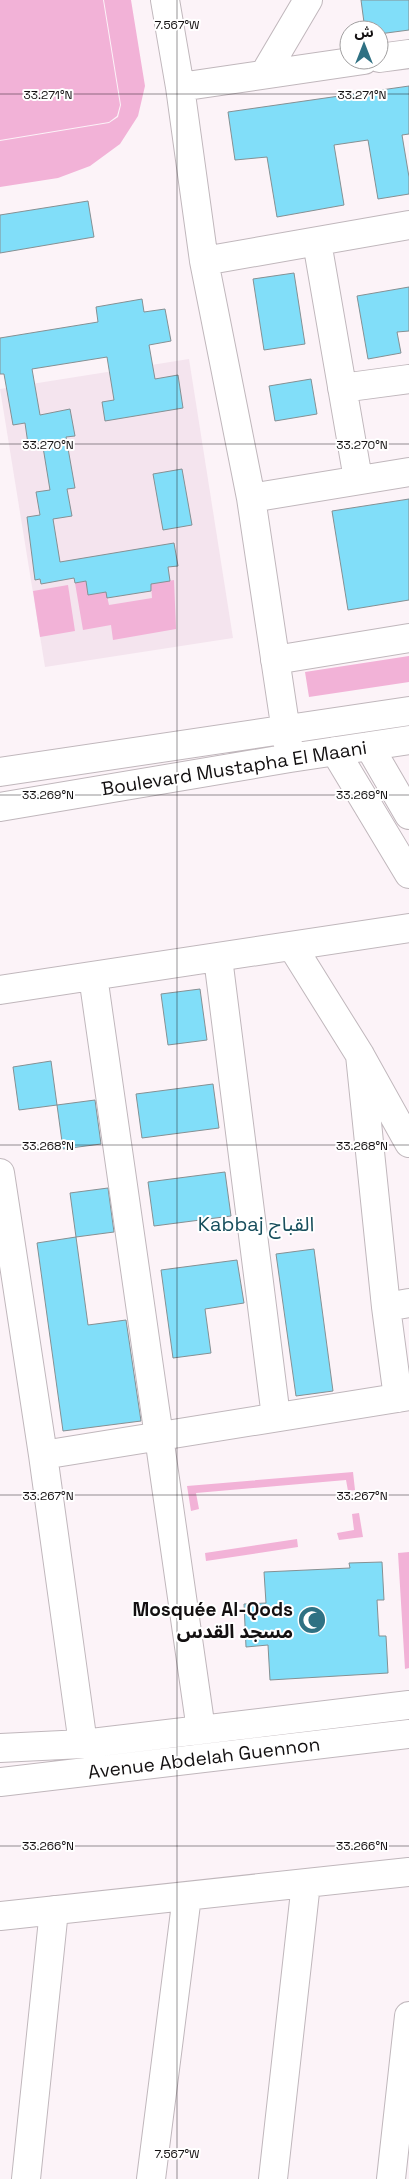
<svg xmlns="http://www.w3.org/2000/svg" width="409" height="2179" viewBox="0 0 409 2179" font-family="'Space Grotesk','Noto Sans Arabic',sans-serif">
<rect width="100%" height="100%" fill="#fcf3f8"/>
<!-- built -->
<path fill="#f4e4ee" d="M189 359 233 638 45 667 0 389Z"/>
<!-- green -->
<path fill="#f2b2d7" d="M0 0H103L120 105 117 116 109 122 0 140Z
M104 0H131L145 86 138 116 120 144 90 166 58 178 0 187V141L109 123 118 117 121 105Z
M174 580 176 629 113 640 111 625 83 630 75 583 86 581 88 595 106 592 109 605 152 598 151 584Z
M68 585 75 631 40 637 33 591Z
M409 656V682L309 697 305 672Z
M353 1472 355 1490 348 1491 346 1480 196 1493 199 1509 191 1511 187 1486Z
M359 1513 363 1537 339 1540 337 1533 354 1530 352 1514Z
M297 1539 298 1547 206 1561 205 1553Z
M409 1552V1668L405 1669 398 1553Z"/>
<!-- building -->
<path fill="#81def9" stroke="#869093" d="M361 0H409V30L379 34V30H365Z
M409 86V134L402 135 409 177V194L378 199 368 140 334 145 344 205 277 217 267 157 235 160 228 112Z
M88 201 94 237 0 253V215Z
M294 273 305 344 264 350 253 279Z
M409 287V331L397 332 401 353 368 359 357 296Z
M142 299 144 312 165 309 171 341 149 345 155 379 178 375 183 408 105 421 102 402 114 400 107 357 32 369 40 415 70 409 75 436 66 437 75 488 67 489 72 516 53 519 60 562 174 543 178 566 168 567 170 581 151 584V591L107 598 106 592 88 595 86 581 75 583 74 578 41 584 40 579 35 580 27 517 40 515 36 492 50 490 42 441 28 444 25 423 13 425 4 374H0V338L98 322 96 307Z
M311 379 317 414 275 421 269 386Z
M182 469 192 525 163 530 153 474Z
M409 499V600L348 610 332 511Z
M200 989 207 1040 168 1045 161 994Z
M51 1061 57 1105 19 1110 13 1067Z
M213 1084 219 1128 142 1138 136 1094Z
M95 1100 101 1144 63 1149 57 1105Z
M225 1172 231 1216 154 1226 148 1182Z
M108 1188 114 1232 76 1237 70 1193Z
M76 1237 88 1325 126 1320 141 1421 63 1431 37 1243Z
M314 1249 333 1391 296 1396 276 1254Z
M237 1260 244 1303 205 1309 211 1353 173 1358 161 1270Z
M382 1562 384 1600H377L379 1636H386L388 1673 270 1680 268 1645 246 1647 244 1604 266 1603 264 1572 350 1568 349 1563Z"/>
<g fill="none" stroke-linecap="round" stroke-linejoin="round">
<defs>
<path id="minor" d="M165 0 180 87
M379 58 409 54
M265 73 308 0
M317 242 358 479
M204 261 409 225
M342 388 409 379
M251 498 409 472
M275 660 409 638
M369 746 409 815
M335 751 409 874
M290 758 251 498 204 261 180 87 364 60
M0 772 409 711
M0 807 290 758 409 740
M292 946 360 1055 409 1143
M218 958 276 1417
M93 976 201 1730
M0 990 409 928
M360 1055 386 1307 398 1398
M0 1173 43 1455 83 1744
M386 1307 409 1303
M43 1455 409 1396
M0 1748 83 1744 409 1705
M0 1782 409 1734
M0 1916 409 1872
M26 2179 54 1910
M151 2179 187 1896
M273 2179 306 1883
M391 2179 409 2016"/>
</defs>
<!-- minor casing -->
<use href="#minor" stroke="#c0b7bc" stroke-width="30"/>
<!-- minor -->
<use href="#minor" stroke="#fff" stroke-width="28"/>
</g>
<!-- ticks -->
<path fill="none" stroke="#131011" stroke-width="1" stroke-opacity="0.45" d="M177 0V2179M0 94H409M0 444H409M0 795H409M0 1145H409M0 1495H409M0 1846H409"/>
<!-- icons -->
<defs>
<symbol id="mosque-disc" viewBox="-11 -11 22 22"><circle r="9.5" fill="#2f7183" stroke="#fff"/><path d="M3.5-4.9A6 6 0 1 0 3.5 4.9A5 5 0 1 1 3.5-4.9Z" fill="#fff"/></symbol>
</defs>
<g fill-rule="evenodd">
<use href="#mosque-disc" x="296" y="1604" width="32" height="32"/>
</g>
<g text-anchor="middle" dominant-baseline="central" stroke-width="4" stroke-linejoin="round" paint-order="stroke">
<!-- street labels -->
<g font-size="19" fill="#131011" stroke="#fff">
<text transform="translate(234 768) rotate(-9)">Boulevard Mustapha El Maani</text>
<text transform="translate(204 1758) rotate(-7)">Avenue Abdelah Guennon</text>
</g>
<!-- poi labels -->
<g font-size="19" font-weight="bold" fill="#131011" stroke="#fff" text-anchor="end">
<text x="293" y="1609">Mosquée Al-Qods<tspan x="293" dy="22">مسجد القدس</tspan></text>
</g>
<!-- neighbourhood labels -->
<g font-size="20" fill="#194f5d" stroke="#fff">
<text x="256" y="1224">Kabbaj القباج</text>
</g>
</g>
<g font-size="12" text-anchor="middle" fill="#131011" stroke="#fff" stroke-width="4" stroke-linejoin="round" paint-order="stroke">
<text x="177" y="29">7.567°W</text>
<text x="48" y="99">33.271°N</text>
<text x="362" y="99">33.271°N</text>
<text x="48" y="449">33.270°N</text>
<text x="362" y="449">33.270°N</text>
<text x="48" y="799">33.269°N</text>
<text x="362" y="799">33.269°N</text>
<text x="48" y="1150">33.268°N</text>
<text x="362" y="1150">33.268°N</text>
<text x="48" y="1500">33.267°N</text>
<text x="362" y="1500">33.267°N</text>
<text x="48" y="1850">33.266°N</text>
<text x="362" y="1850">33.266°N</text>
<text x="177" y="2158">7.567°W</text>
</g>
<!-- north arrow -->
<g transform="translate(364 45)"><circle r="24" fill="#ffffff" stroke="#a19fa0"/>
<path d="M0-4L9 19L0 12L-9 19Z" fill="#2f7183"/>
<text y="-8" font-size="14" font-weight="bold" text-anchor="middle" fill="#131011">ش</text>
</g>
</svg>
